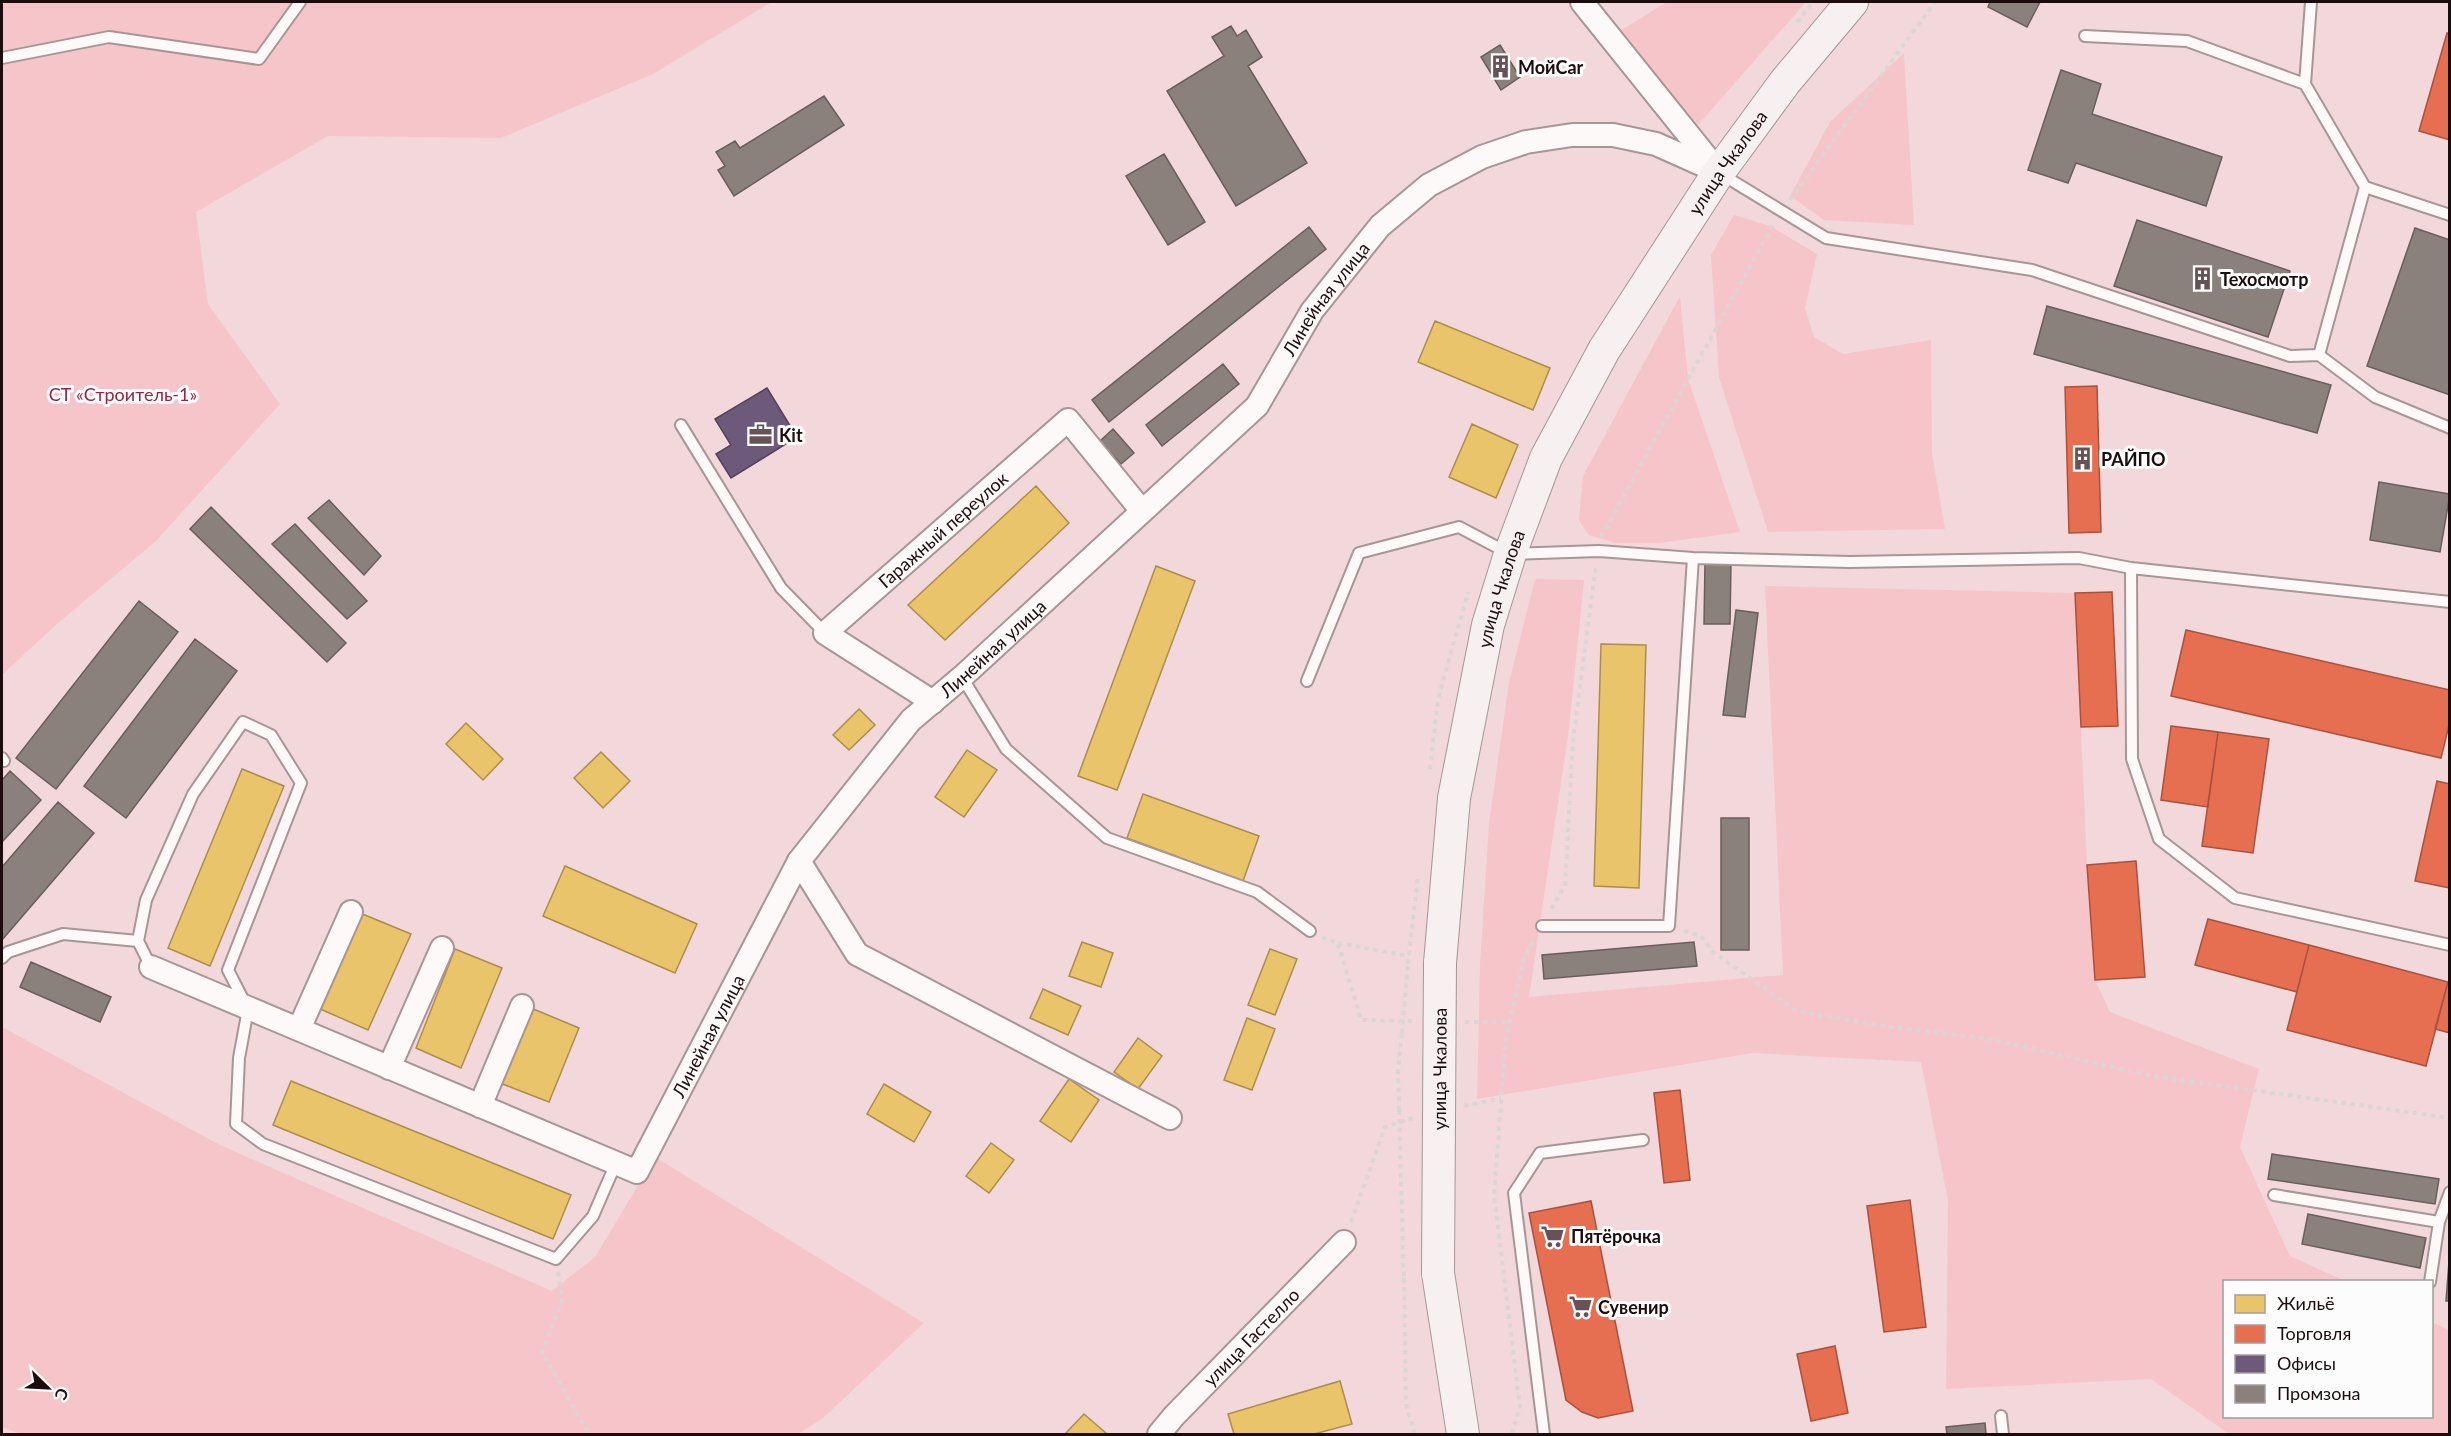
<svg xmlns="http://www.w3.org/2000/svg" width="2451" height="1436" viewBox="0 0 2451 1436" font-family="Lato,sans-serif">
<rect width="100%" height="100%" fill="#f2d8da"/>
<!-- green -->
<path fill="#f6c5ca" d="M2 2H772L653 74 501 138 328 136 196 212 208 304 280 404 156 541 58 623 2 675Z
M1667 2H1806L1698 125 1620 31Z
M1904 53 1914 225 1824 220 1790 196 1830 122Z
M1734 215 1770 226 1817 254 1805 308 1814 337 1843 354 1931 340 1932 453 1945 529 1768 532 1719 377 1711 255Z
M1680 296 1688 379 1740 532 1659 543H1615L1589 535 1579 521 1583 476Z
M1535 579 1584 580 1569 729 1529 997 1783 975 1765 586 2075 593 2087 865 2095 980 2110 1012 2259 1069 2240 1147 2290 1256 2345 1281 2224 1282V1416H2432V1322L2449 1330V1434H2229L2151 1379 1946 1389 1948 1201 1921 1062 1752 1053 1477 1099 1480 965 1489 823 1509 682Z
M2 1027 220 1145 552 1291 595 1257 655 1157 924 1323 823 1418 798 1434H21L2 1427Z"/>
<!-- homes -->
<path fill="#e9c46a" stroke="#ac8d4e" stroke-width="1.5" d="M1435 321 1550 368 1533 410 1418 362Z
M1472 424 1518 445 1496 498 1449 477Z
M1036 486 1069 523 945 640 908 605Z
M1156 566 1195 581 1117 790 1078 776Z
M1601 644 1646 645 1639 888 1594 886Z
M859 709 875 725 849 750 833 735Z
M466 723 503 759 483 780 446 744Z
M967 750 997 770 964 817 935 797Z
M601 752 630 781 603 808 574 778Z
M242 769 284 786 210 966 168 948Z
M1143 794 1259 836 1243 881 1127 838Z
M565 866 697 924 675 973 543 916Z
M360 913 411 934 368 1030 318 1008Z
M1082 942 1113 953 1101 987 1069 976Z
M455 949 502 968 461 1068 416 1048Z
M1270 949 1297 959 1275 1015 1248 1005Z
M1043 989 1081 1006 1068 1035 1030 1018Z
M531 1008 579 1028 549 1102 500 1083Z
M1247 1018 1275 1029 1252 1090 1224 1080Z
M1138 1038 1162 1056 1138 1089 1114 1072Z
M1069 1079 1099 1100 1071 1142 1040 1121Z
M291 1081 571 1195 553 1239 273 1125Z
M884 1084 931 1112 914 1142 867 1114Z
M991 1143 1014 1160 989 1193 966 1176Z
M1340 1381 1352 1424 1314 1434H1234L1228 1414Z
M1084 1414 1107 1434H1065Z"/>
<!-- shops -->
<path fill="#e76f51" stroke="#aa513d" stroke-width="1.5" d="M2447 33 2450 34V140L2419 131Z
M2097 386 2101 532 2069 533 2065 387Z
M2112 592 2118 726 2081 727 2075 593Z
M2186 630 2450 690V721L2441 758 2171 696Z
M2171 726 2218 732 2208 807 2161 800Z
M2218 732 2269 739 2253 853 2202 846Z
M2437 781 2450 784V888L2415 881Z
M2136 861 2145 977 2095 980 2087 865Z
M2208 919 2309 945 2297 992 2195 965Z
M2309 945 2448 982 2426 1066 2287 1030Z
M2448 982H2450V1033L2435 1029Z
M1680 1090 1690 1180 1664 1183 1654 1093Z
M1910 1200 1926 1327 1884 1332 1867 1206Z
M1591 1201 1633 1411 1598 1418 1582 1412 1566 1400 1529 1213Z
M1835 1346 1848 1413 1811 1421 1797 1354Z"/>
<!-- offices -->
<path fill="#6d597a" stroke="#55425a" stroke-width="1.5" d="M767 388 797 437 731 478 716 454 731 445 715 419Z"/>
<!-- industry -->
<path fill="#8a817c" stroke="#695e5b" stroke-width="1.5" d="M1990 2H2040L2027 27 1988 7Z
M1231 26 1237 36 1246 30 1262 57 1248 66 1307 163 1236 206 1167 91 1224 56 1212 37Z
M1500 45 1520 77 1501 90 1481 57Z
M2061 70 2101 84 2092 114 2222 157 2206 206 2076 163 2068 183 2028 170Z
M824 96 844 125 734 196 718 170 725 166 716 152 735 141 740 148Z
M1164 154 1205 222 1168 245 1126 176Z
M2137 220 2290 271 2268 337 2114 286Z
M1309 227 1326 249 1109 422 1092 400Z
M2415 228 2450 240V395L2367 366Z
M2047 306 2331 385 2317 433 2034 354Z
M1223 364 1239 384 1162 446 1146 425Z
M1113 429 1134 453 1121 464 1100 441Z
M2379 482 2450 494 2440 552 2370 540Z
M329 500 381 556 364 575 308 518Z
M211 507 346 643 327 662 190 529Z
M295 524 367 601 347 619 272 544Z
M1705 562 1731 563 1730 624H1704Z
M139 601 178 632 56 789 16 758Z
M1736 610 1758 613 1745 717 1723 715Z
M195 639 237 671 126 818 84 786Z
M10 771 41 800 2 842V780Z
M58 802 94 833 2 940V867Z
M1721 818H1749V950H1721Z
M1694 942 1697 966 1544 979 1542 955Z
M31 962 111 997 100 1022 20 987Z
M2272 1154 2439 1179 2435 1204 2268 1179Z
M2308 1214 2426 1238 2420 1268 2302 1244Z
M2450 1249V1301H2446Z
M1985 1423 1986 1434H1947L1946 1427Z"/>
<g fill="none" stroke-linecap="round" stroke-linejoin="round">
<defs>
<path id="service" d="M2085 36 2187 41 2305 84 2365 187 2319 355 2375 397 2450 428
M2 58 109 37 259 59 300 2
M2305 84 2311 2
M1721 174 1826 238 2032 270 2290 356 2319 355
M2365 187 2450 215
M681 425 781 588 825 633
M2131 568 2132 759 2159 839 2235 898 2450 945
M962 677 1006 749 1107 838 1257 892 1310 931
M1307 681 1359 553 1459 527 1510 554 1599 551 1693 558 1850 562 2079 558 2131 568 2450 602
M2 758 4 761
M1542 926H1669L1693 558
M2 958 8 952 63 934 138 941
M151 967 138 941 146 900 193 794 243 722 271 735 301 783 228 970 248 1009 239 1058 236 1124 263 1144 556 1259 593 1216 616 1163
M2274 1195 2439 1222 2450 1192
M2430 1282 2439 1222
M2001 1416 2003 1434
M1544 1434 1514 1193 1540 1153 1643 1140"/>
<g id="minor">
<path d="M1582 2 1716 169"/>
<path id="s1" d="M933 702 825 633 1068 420 1142 511"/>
<path d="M799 861 857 954 1170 1118"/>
<path id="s2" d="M151 967 637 1172 799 861 911 720 962 677 1257 406 1312 311 1380 226 1429 185 1482 157 1526 142 1572 135H1613L1656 144 1719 172"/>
<path d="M299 1029 351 912"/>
<path d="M389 1068 442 948"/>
<path d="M480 1106 522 1006"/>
<path id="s3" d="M1159 1434 1174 1416 1344 1242"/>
</g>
<g id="secondary">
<path id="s4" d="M1440 963 1454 798 1488 625 1510 554 1546 458 1604 350 1719 172 1785 82 1852 2"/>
<path d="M1438 1273 1463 1434"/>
</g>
</defs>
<!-- service casing -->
<use href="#service" stroke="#a89596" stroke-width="14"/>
<!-- minor casing -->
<use href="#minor" stroke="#a89596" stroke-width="26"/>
<!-- secondary casing -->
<use href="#secondary" stroke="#a89596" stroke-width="34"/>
<!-- path -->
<path stroke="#dcd5d5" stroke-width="4" stroke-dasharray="4.5 4.5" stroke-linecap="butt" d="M1797 22 1813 2
M1790 200 1935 2
M1601 537 1774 223
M1430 769 1438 699 1468 592
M1551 909 1565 886 1573 740 1596 565
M1684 931 1701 936 1714 953 1797 1011 1876 1025 1990 1039 2152 1076 2450 1118
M1322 937 1338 943 1361 1020 1416 1021
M1338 943 1409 956
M1408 964 1418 875
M1465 1022H1509
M1464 1106 1501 1098
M1399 1110 1398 1071 1402 1033
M1351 1222 1385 1127 1413 1118
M558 1272 562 1301 542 1352 589 1434
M1404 1278 1406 1405 1415 1434
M1512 1434 1520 1407 1494 1195 1506 1038 1524 958 1535 939"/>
<!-- service -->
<use href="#service" stroke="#fdf9f9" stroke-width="10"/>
<!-- minor -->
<use href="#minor" stroke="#fdf9f9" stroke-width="22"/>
<!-- secondary -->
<use href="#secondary" stroke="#f6f0f0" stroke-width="32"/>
<defs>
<g id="secondary-bridge">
<path id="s5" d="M1438 1273 1440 963"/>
</g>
</defs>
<!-- secondary-bridge casing -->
<use href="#secondary-bridge" stroke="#a89596" stroke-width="34" stroke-linecap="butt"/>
<!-- path-bridge -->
<path stroke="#dcd5d5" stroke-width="4" stroke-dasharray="4.5 4.5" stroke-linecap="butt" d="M1402 1033 1408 964
M1399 1110 1404 1278"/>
<!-- secondary-bridge -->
<use href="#secondary-bridge" stroke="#f6f0f0" stroke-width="32"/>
</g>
<!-- icons -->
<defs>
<symbol id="building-bare" viewBox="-9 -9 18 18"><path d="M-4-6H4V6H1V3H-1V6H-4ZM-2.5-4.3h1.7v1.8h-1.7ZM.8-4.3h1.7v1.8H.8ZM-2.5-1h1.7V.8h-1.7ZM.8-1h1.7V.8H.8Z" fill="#675355" stroke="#fcfcfc" stroke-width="2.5" paint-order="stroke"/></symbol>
<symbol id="office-bare" viewBox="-9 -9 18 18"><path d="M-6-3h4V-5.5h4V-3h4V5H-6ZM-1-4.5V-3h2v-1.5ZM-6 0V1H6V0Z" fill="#675355" stroke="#fcfcfc" stroke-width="2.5" paint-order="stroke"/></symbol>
<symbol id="supermarket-bare" viewBox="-9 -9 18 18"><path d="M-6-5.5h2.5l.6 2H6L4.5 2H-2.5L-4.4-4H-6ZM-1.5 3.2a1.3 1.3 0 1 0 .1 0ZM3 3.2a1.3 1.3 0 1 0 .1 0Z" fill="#675355" stroke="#fcfcfc" stroke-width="2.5" paint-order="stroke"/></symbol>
</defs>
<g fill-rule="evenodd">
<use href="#building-bare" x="1484" y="50" width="33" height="33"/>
<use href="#building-bare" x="2186" y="262" width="33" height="33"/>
<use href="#office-bare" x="744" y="418" width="33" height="33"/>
<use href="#building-bare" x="2066" y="442" width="33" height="33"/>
<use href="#supermarket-bare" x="1536" y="1220" width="33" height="33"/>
<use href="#supermarket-bare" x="1564" y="1290" width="33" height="33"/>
</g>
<g text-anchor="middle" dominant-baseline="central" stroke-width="6" stroke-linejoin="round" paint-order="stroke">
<!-- poi labels -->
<g font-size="18" font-weight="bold" fill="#1c0c0e" stroke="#fcfcfc" text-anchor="start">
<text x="1518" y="67">МойCar</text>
<text x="2220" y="279">Техосмотр</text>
<text x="779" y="435">Kit</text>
<text x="2101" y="459">РАЙПО</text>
<text x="1571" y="1236">Пятёрочка</text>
<text x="1598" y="1307">Сувенир</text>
</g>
<!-- street labels -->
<g font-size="18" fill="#1c0c0e" stroke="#fcfcfc">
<text stroke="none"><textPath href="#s4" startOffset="866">улица Чкалова</textPath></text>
<text stroke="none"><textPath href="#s2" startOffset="1653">Линейная улица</textPath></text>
<text stroke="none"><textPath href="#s1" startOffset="285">Гаражный переулок</textPath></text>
<text stroke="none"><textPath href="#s4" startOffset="380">улица Чкалова</textPath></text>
<text stroke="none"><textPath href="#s2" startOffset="1167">Линейная улица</textPath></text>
<text stroke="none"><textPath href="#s2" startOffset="681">Линейная улица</textPath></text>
<text stroke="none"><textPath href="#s5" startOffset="204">улица Чкалова</textPath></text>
<text stroke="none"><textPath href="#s3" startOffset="134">улица Гастелло</textPath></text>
</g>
<!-- park labels -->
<g font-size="18" fill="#992341" stroke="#fcfcfc">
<text x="123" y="394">СТ «Строитель-1»</text>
</g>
</g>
<!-- border -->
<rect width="2451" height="1436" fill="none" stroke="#1c0c0e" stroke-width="6"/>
<!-- legend -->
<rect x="2223" y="1280" width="210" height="138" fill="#fcfcfc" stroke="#a29c9d" stroke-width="1.5"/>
<rect x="2235" y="1295" width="30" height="18" fill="#e9c46a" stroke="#a29c9d" stroke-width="1.5"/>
<text x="2277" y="1310" font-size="18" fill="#1c0c0e">Жильё</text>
<rect x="2235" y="1325" width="30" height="18" fill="#e76f51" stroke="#a29c9d" stroke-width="1.5"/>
<text x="2277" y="1340" font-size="18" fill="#1c0c0e">Торговля</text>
<rect x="2235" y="1355" width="30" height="18" fill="#6d597a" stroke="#a29c9d" stroke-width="1.5"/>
<text x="2277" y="1370" font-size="18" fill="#1c0c0e">Офисы</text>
<rect x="2235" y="1385" width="30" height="18" fill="#8a817c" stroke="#a29c9d" stroke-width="1.5"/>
<text x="2277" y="1400" font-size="18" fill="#1c0c0e">Промзона</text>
<!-- north arrow -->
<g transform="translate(48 1388) rotate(114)" stroke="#fcfcfc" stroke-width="4.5" paint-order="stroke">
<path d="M0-4.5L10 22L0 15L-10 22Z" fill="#1c0c0e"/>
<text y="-9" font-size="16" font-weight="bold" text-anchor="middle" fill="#1c0c0e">С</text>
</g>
</svg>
